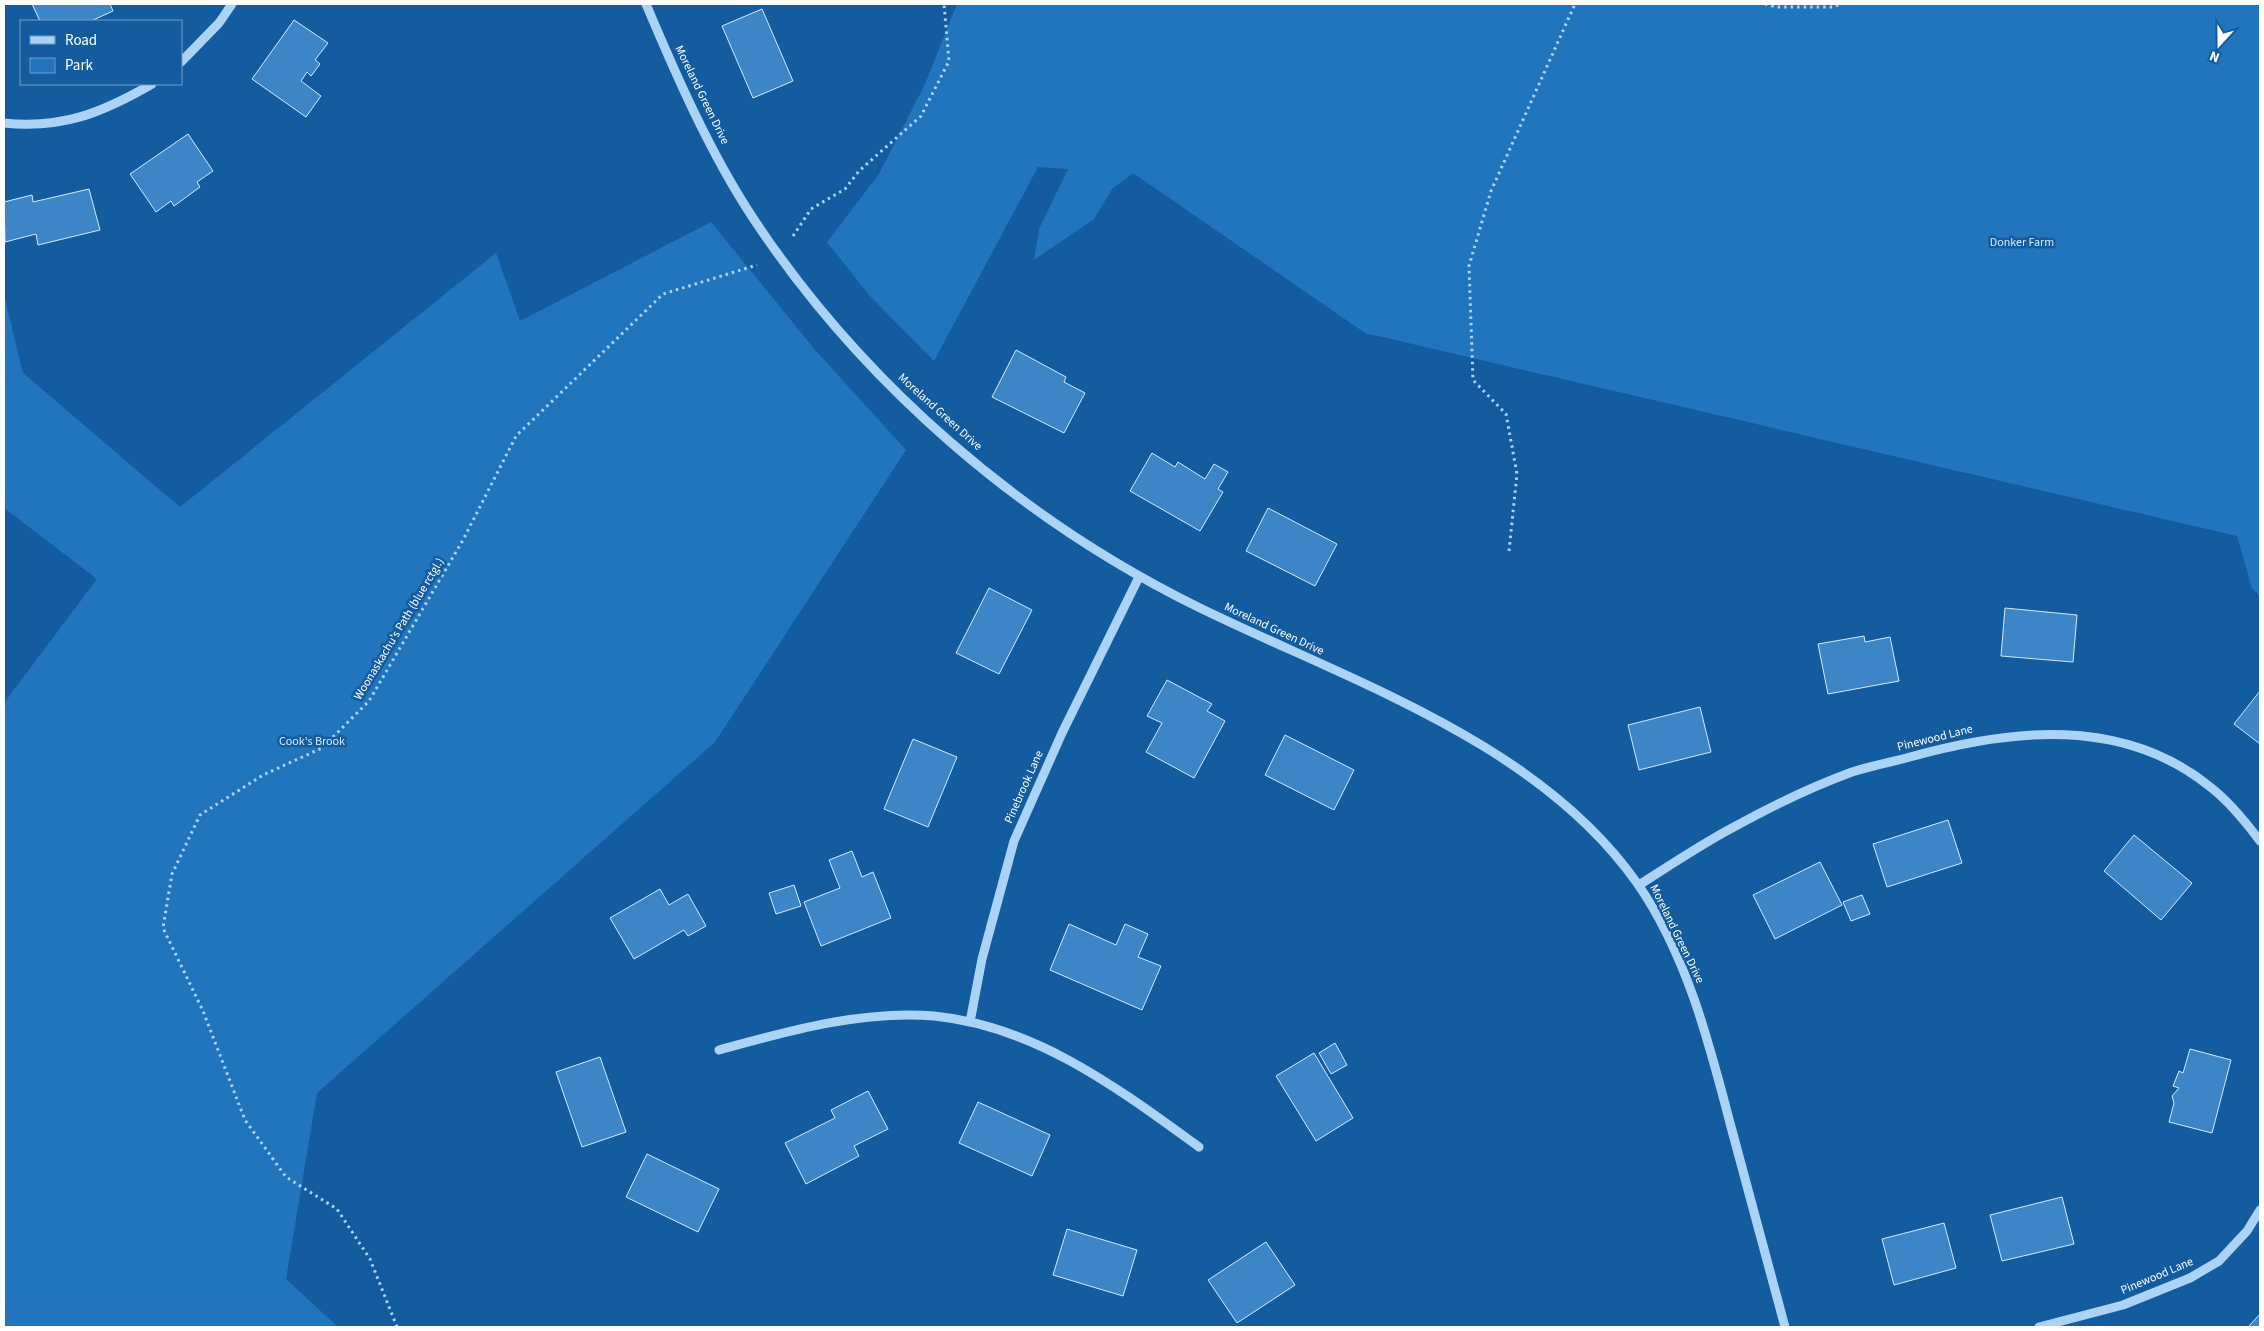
<svg xmlns="http://www.w3.org/2000/svg" width="2264" height="1331" viewBox="0 0 2264 1331" font-family="'Source Sans 3',sans-serif">
<rect width="100%" height="100%" fill="#135ca0"/>
<!-- green -->
<path fill="#2175bd" d="M957 4H2260V596L2252 588 2237 536 1365 333 1133 173 1112 189 1094 219 1034 260 1039 229 1068 169 1038 167 934 361 869 295 827 242 879 174 925 84Z
M711 222 816 351 906 450 715 742 317 1093 286 1279 338 1327H4V703L97 579 4 508V295L23 373 180 507 496 253 520 321Z"/>
<!-- building -->
<path fill="#3c86c7" stroke="#d4ebfe" d="M32 4H110L113 11 91 21H40Z
M762 9 793 81 753 98 722 26Z
M294 20 328 43 315 60 320 64 311 76 307 72 301 81 321 96 306 117 252 79Z
M188 134 213 171 197 182 200 187 174 206 171 201 156 212 130 174Z
M89 189 100 230 38 245 36 234 5 242 4 202 32 195 33 202Z
M1016 350 1066 377 1064 382 1085 393 1064 433 992 397Z
M1152 453 1175 467 1178 462 1205 479 1214 464 1228 472 1218 489 1223 492 1200 531 1130 491Z
M1268 508 1337 544 1315 586 1246 551Z
M989 588 1032 610 999 674 956 653Z
M2005 608 2077 615 2073 662 2001 656Z
M1864 636 1865 642 1890 637 1899 681 1828 694 1818 644Z
M1167 680 1212 704 1207 711 1225 721 1194 778 1146 752 1162 723 1147 716Z
M2260 691V744L2234 724Z
M1700 707 1711 752 1639 770 1628 725Z
M1285 735 1354 770 1334 810 1265 775Z
M913 739 957 757 928 827 884 809Z
M1948 820 1962 863 1887 887 1873 844Z
M2134 835 2192 883 2161 920 2104 871Z
M852 851 862 877 873 872 891 918 821 946 804 902 840 888 829 860Z
M1820 862 1842 905 1775 939 1753 895Z
M794 885 801 906 776 914 769 893Z
M660 889 669 905 688 894 706 926 688 936 684 930 634 959 610 918Z
M1862 895 1870 914 1851 921 1843 902Z
M1069 924 1116 945 1125 924 1148 934 1138 957 1161 966 1142 1010 1050 970Z
M1335 1043 1347 1065 1331 1074 1319 1053Z
M2190 1049 2231 1060 2212 1133 2169 1122 2174 1103 2172 1096 2179 1088 2173 1086 2179 1071 2183 1073Z
M1314 1053 1353 1118 1316 1141 1276 1076Z
M600 1057 626 1132 582 1147 556 1072Z
M868 1091 888 1129 854 1146 859 1156 806 1184 785 1143 835 1118 831 1110Z
M978 1102 1050 1135 1032 1176 959 1143Z
M647 1154 719 1189 698 1232 626 1197Z
M2062 1197 2074 1244 2002 1261 1990 1215Z
M1944 1223 1956 1268 1894 1285 1882 1239Z
M1067 1229 1137 1250 1123 1296 1053 1275Z
M1266 1242 1295 1285 1237 1323 1208 1280Z
M2260 1314V1327H2248Z"/>
<g fill="none" stroke-linecap="round" stroke-linejoin="round">
<!-- path -->
<path stroke="#abd3f5" stroke-width="3" stroke-dasharray="2.5 4" stroke-linecap="butt" d="M1765 4 1777 7H1833L1840 4
M793 236 811 209 845 189 859 171 921 116 949 61 944 4
M1509 551 1517 474 1506 414 1473 380 1469 266 1491 191 1575 4
M397 1327 370 1259 337 1209 286 1177 245 1120 203 1011 163 928 172 874 200 815 263 775 322 748 369 701 463 540 516 436 663 294 757 265"/>
<!-- minor -->
<path stroke="#abd3f5" stroke-width="9" d="M646 4C676 75 710 153 753 218 862 383 1021 520 1198 607 1349 681 1537 741 1637 883 1686 953 1709 1042 1730 1123 1748 1191 1767 1259 1785 1327
M181 62 219 23 232 4
M4 123C62 129 102 113 152 84
M1639 885C1669 866 1700 845 1732 828 1770 807 1811 787 1852 772 1871 766 1891 762 1910 757 2010 729 2122 716 2209 786 2229 801 2245 821 2260 841
M970 1022 982 959 1014 841 1062 733 1139 577
M719 1050C788 1031 862 1010 934 1016 1036 1026 1119 1089 1199 1147
M2039 1327 2123 1305 2190 1278 2219 1261 2247 1231 2260 1210"/>
</g>
<g text-anchor="middle" dominant-baseline="central" stroke-width="5" stroke-linejoin="round" paint-order="stroke">
<!-- street labels -->
<g font-size="12" fill="#fff" stroke="#135ca0">
<text transform="translate(702 95) rotate(64)">Moreland Green Drive</text>
<text transform="translate(940 412) rotate(42)">Moreland Green Drive</text>
<text transform="translate(399 629) rotate(-59)">Woonaskachu's Path (blue rctgl.)</text>
<text transform="translate(1274 629) rotate(25)">Moreland Green Drive</text>
<text transform="translate(1935 738) rotate(-14)">Pinewood Lane</text>
<text transform="translate(1024 787) rotate(-66)">Pinebrook Lane</text>
<text transform="translate(1677 934) rotate(64)">Moreland Green Drive</text>
<text transform="translate(2157 1276) rotate(-23)">Pinewood Lane</text>
</g>
<!-- park labels -->
<g font-size="12" fill="#d4ebfe" stroke="#135ca0">
<text x="2022" y="242">Donker Farm</text>
<text x="312" y="741">Cook's Brook</text>
</g>
</g>
<!-- border -->
<rect width="2264" height="1331" fill="none" stroke="#ffffff" stroke-width="10"/>
<!-- legend -->
<rect x="20" y="20" width="162" height="65" fill="#135ca0" stroke="#719dc6"/>
<rect x="30" y="36" width="25" height="8" fill="#abd3f5" stroke="#719dc6"/>
<text x="65" y="45" font-size="15" fill="#ffffff">Road</text>
<rect x="30" y="58" width="25" height="15" fill="#2175bd" stroke="#719dc6"/>
<text x="65" y="70" font-size="15" fill="#ffffff">Park</text>
<!-- north arrow -->
<g transform="translate(2219 45) rotate(201)" stroke="#135ca0" stroke-width="4" paint-order="stroke">
<path d="M0-4L9 19L0 12L-9 19Z" fill="#ffffff"/>
<text y="-8" font-size="14" font-weight="bold" text-anchor="middle" fill="#ffffff">N</text>
</g>
</svg>
